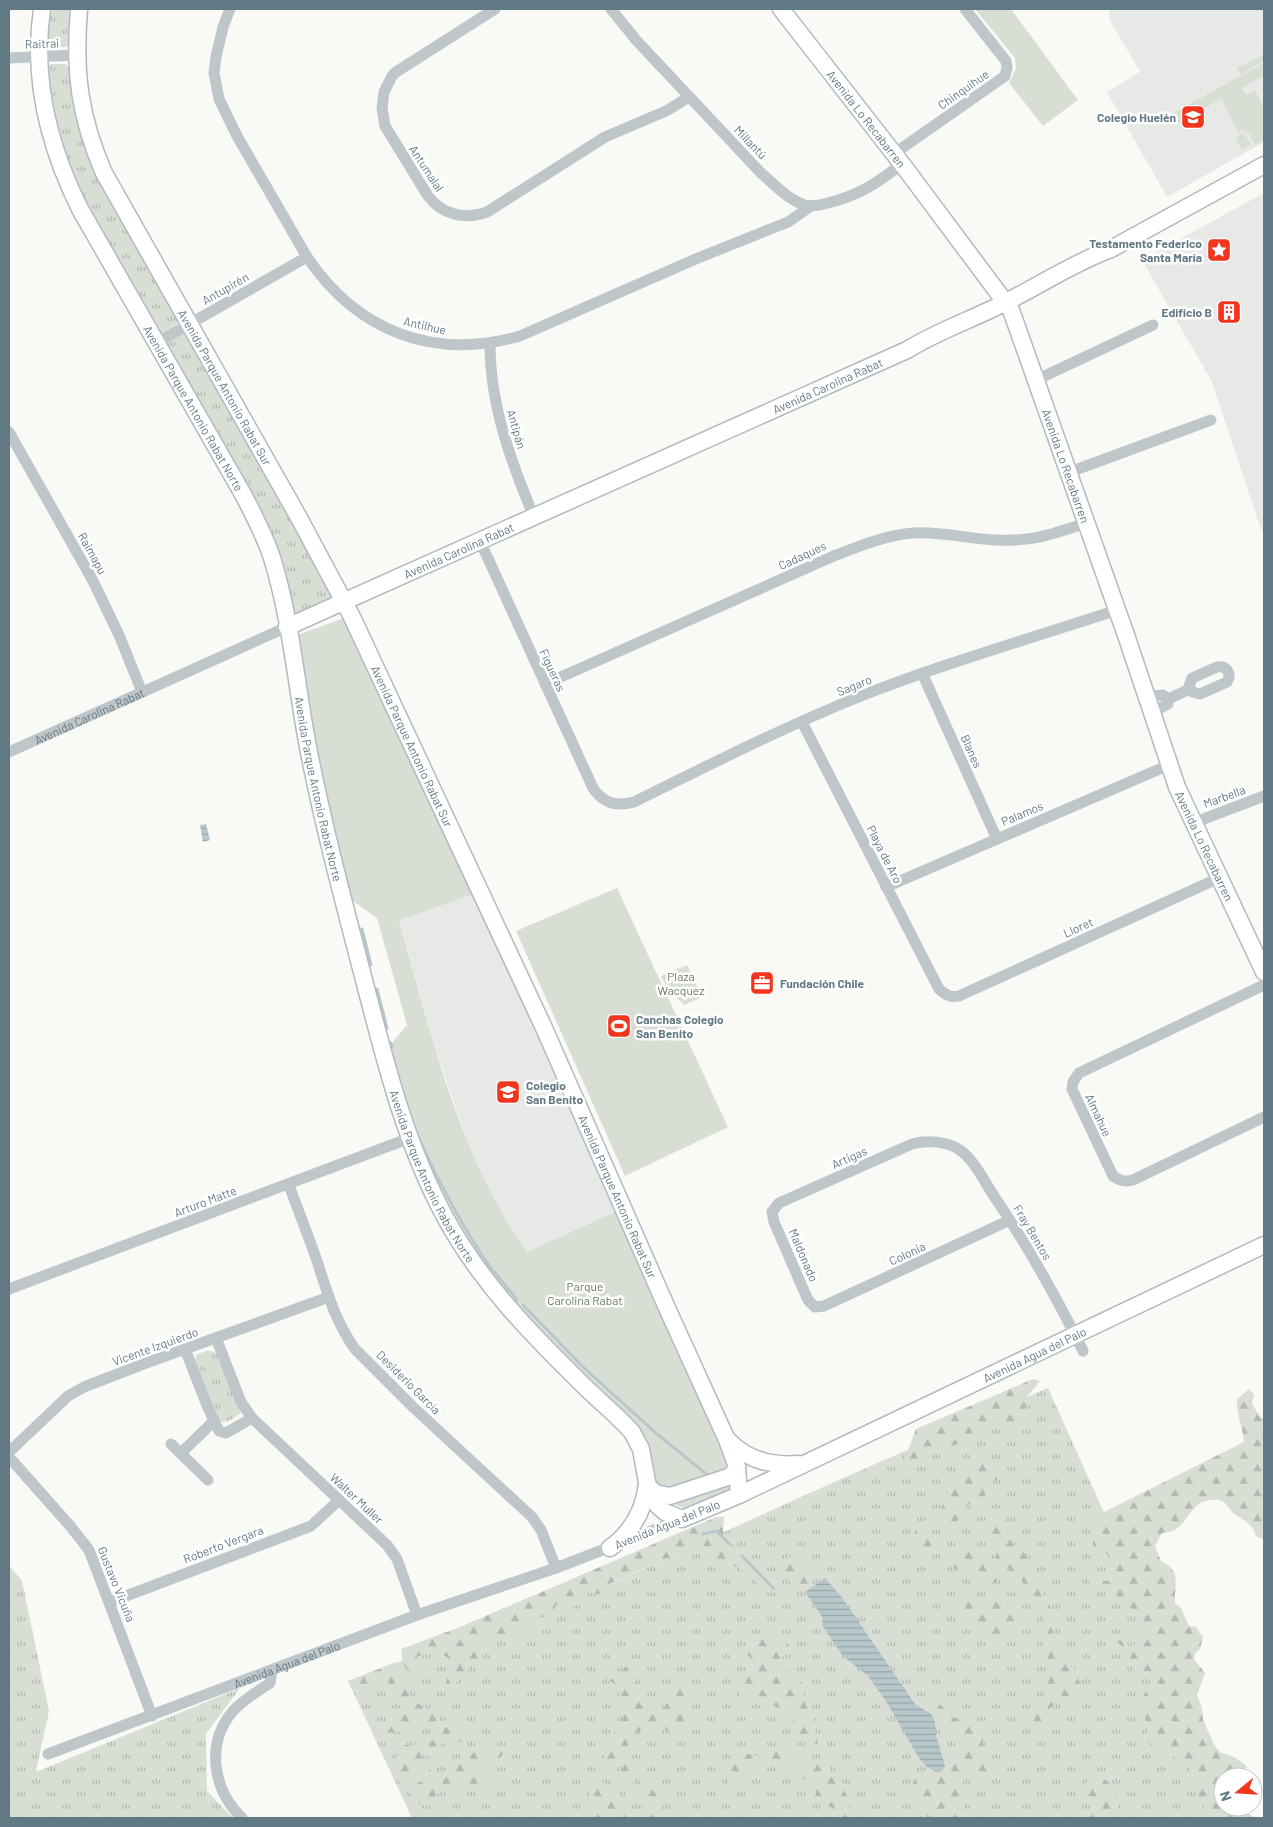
<svg xmlns="http://www.w3.org/2000/svg" width="1273" height="1827" viewBox="0 0 1273 1827" font-family="Barlow,sans-serif">
<defs>
<pattern id="grass-tufts" width="24" height="20" patternUnits="userSpaceOnUse" patternTransform="scale(1.25)"><rect width="24" height="20" fill="#d9ded5"/><path d="M3 7l-1-3M5 7V3M7 7l1-3M15 17l-1-3M17 17v-4M19 17l1-3" fill="none" stroke="#b3b9b2"/></pattern>
<pattern id="forest-firs" width="22" height="20" patternUnits="userSpaceOnUse" patternTransform="scale(1.25)"><rect width="22" height="20" fill="#d9ded5"/><path d="M5 1l3.5 6h-7zM16 11l3.5 6h-7z" fill="#b3b9b2"/></pattern>
<pattern id="water-rules" width="6" height="5" patternUnits="userSpaceOnUse" patternTransform="scale(1.25)"><rect width="6" height="5" fill="#b7c7ca"/><path d="M0 2.5h6" fill="none" stroke="#98a6aa"/></pattern>
</defs>
<rect width="100%" height="100%" fill="#f9f9f6"/>
<!-- built -->
<path fill="#e7e9e7" d="M1110 9H1264V142L1167 197 1107 92 1140 72 1110 20 1109 10Z
M1264 193V529L1261 530 1212 382 1142 260Z
M474 894 617 1211 527 1252 496 1203 484 1179 467 1140 434 1045 399 919Z"/>
<!-- grass -->
<path fill="url(#grass-tufts)" d="M48 9H73L70 43 66 47 50 48 44 42Z
M50 64H65L71 69 74 102 178 318 177 324 161 334 155 331 84 203 53 125 46 70Z
M181 334H187L333 592 331 600 297 615 290 610 281 571 166 351 168 342Z
M206 1351H212L216 1353 241 1413C234 1418 226 1425 218 1420L195 1361 196 1355Z
M1048 1388 1223 1777V1807L1245 1818H412L348 1681 619 1580 805 1495Z
M9 1565 22 1581 49 1711 36 1772 240 1688 206 1734 207 1791 233 1818H9Z"/>
<!-- forest -->
<path fill="url(#forest-firs)" d="M1033 1379 1040 1381 1026 1398 1025 1411 1022 1419 1005 1423 997 1418 988 1421 977 1431 966 1436 959 1444 932 1449 926 1453C923 1463 913 1465 903 1464L916 1429Z
M1249 1389 1254 1394 1252 1404 1261 1418H1264V1540L1256 1536C1252 1522 1243 1521 1233 1513 1229 1509 1227 1504 1222 1501 1218 1499 1216 1500 1211 1500 1191 1501 1189 1523 1173 1531 1170 1532 1165 1533 1162 1533L1155 1546 1161 1561C1182 1571 1174 1584 1175 1603L1181 1608 1189 1626 1196 1627 1203 1637 1200 1649 1195 1653 1194 1659 1205 1673 1197 1695 1202 1708 1203 1720 1215 1746 1220 1752 1234 1757 1247 1766 1243 1776 1223 1777V1807H1246L1249 1814 1256 1818H1214C1210 1811 1202 1808 1199 1800 1197 1795 1199 1789 1197 1784 1192 1762 1172 1755 1152 1750L1146 1735 1148 1727 1139 1703 1135 1682 1146 1691 1149 1697 1153 1701 1158 1691 1145 1675 1134 1670 1120 1644 1111 1642 1106 1635 1117 1636 1129 1646 1139 1643C1149 1626 1136 1614 1124 1601H1117C1109 1591 1105 1587 1091 1588L1087 1575 1091 1573 1105 1581H1110L1117 1576 1115 1567 1104 1550 1093 1547V1529L1099 1512H1104L1244 1442C1243 1427 1236 1414 1237 1399Z
M987 1457H993C997 1465 998 1470 997 1479 987 1485 989 1490 983 1498 978 1504 970 1501 965 1507 961 1512 961 1517 955 1524L948 1523 942 1516 940 1511 949 1492 961 1482 966 1471 980 1459Z
M1000 1512C1011 1523 1014 1528 1012 1543L1016 1547 1021 1548 1032 1565 1034 1582 1047 1599 1050 1606 1052 1634 1056 1648 1059 1651 1063 1660 1074 1669 1079 1681 1083 1685 1085 1695 1076 1704H1068L1058 1701C1044 1709 1051 1719 1041 1731H1037L1030 1723 1031 1715 1042 1707 1049 1674 1043 1655 1046 1624 1039 1608 1026 1598V1588L1020 1575 1013 1572 996 1559C1001 1535 994 1541 987 1521L992 1515Z
M716 1517H724L723 1533 735 1547 741 1561 767 1583 763 1587 737 1567 708 1559 695 1551 685 1550 609 1584 602 1593 597 1594 588 1592C582 1603 576 1607 563 1609L557 1603 551 1614C539 1619 528 1619 523 1632 517 1635 509 1639 503 1639 495 1639 481 1631 478 1644 477 1652 482 1655 479 1664L472 1665 454 1685 445 1686 450 1666 449 1659C436 1648 432 1651 417 1657L416 1659 421 1673 414 1680 403 1664 401 1649 460 1627Z
M926 1526C934 1533 932 1547 931 1557L921 1560C913 1550 912 1538 917 1527Z
M964 1550C981 1557 993 1560 996 1582L990 1585 983 1584C977 1567 973 1567 957 1570L949 1563 955 1554Z
M789 1557 803 1566 812 1576V1583L804 1588C791 1585 781 1576 783 1561Z
M963 1592 996 1601 1006 1612 1016 1618 1017 1623 1010 1634 1003 1637 989 1649 977 1618 960 1614 957 1607 955 1599Z
M767 1634 775 1642 784 1637C789 1643 790 1646 788 1653L781 1658 784 1669 798 1676 802 1684 801 1691C808 1699 811 1710 816 1719L813 1723 814 1730 819 1736 817 1744 811 1745 794 1732 791 1723 797 1715 793 1710 783 1709 740 1696C739 1685 741 1675 752 1669L754 1663 748 1655C750 1641 755 1641 767 1634Z
M396 1662C398 1671 407 1695 415 1701 421 1707 433 1709 438 1717 441 1721 441 1723 444 1727L458 1728 462 1732 463 1737 460 1742 439 1745 438 1754 432 1759 428 1756 421 1755C422 1765 429 1769 436 1775 454 1773 453 1761 466 1755 475 1752 483 1751 493 1746L503 1752 501 1757 470 1766 496 1780 497 1786C484 1792 469 1785 456 1786 452 1786 448 1787 444 1787L427 1806C417 1804 414 1801 410 1792L414 1785 425 1779 424 1775 419 1774C412 1778 404 1779 397 1783L388 1763 400 1754 405 1745H424L440 1736 439 1728 424 1720 418 1721 406 1731 386 1733V1724L391 1719 406 1714C406 1701 396 1687 385 1680L367 1689 354 1692 348 1681Z
M629 1663H635L641 1669 637 1681 638 1688 644 1692 653 1706 666 1707 668 1697 682 1685 694 1687V1693L688 1707 691 1719 683 1726 670 1733C653 1718 636 1729 627 1747L636 1767 633 1785 624 1778 621 1766 613 1761 605 1760 602 1751 621 1722 625 1713 620 1708 621 1692 610 1680 620 1673Z
M934 1704 941 1705 951 1717 968 1721 983 1738 984 1758 991 1778 988 1781 981 1783 979 1778 974 1773 964 1780 959 1786V1792L970 1818H927L921 1799 912 1789C913 1765 935 1783 948 1766L945 1759 946 1755 961 1751C962 1744 956 1730 949 1727 947 1726 943 1726 941 1725 935 1722 932 1714 929 1709Z
M769 1752H793L805 1765H810L822 1759C832 1766 830 1770 834 1779 837 1785 843 1787 845 1792 851 1801 846 1810 854 1818H832L835 1817 833 1808 813 1801 816 1793 812 1783 802 1778 796 1766 788 1762H770L762 1763 742 1774 736 1780 727 1799C727 1785 726 1755 745 1754 749 1753 753 1756 757 1756 761 1755 765 1753 769 1752Z
M1094 1777C1116 1777 1119 1801 1119 1818H1088L1091 1806 1083 1788 1087 1781Z
M592 1778 599 1779 603 1783 612 1784 618 1789 626 1818H592L587 1812 590 1797 586 1786Z
M652 1790 659 1793 666 1817 665 1818C661 1818 656 1819 652 1818 638 1815 639 1799 647 1791Z"/>
<!-- green -->
<path fill="#d9ded5" d="M975 9H1011L1078 100 1043 126 1009 83 1016 68 1015 58Z
M1264 55V60L1241 75 1237 68Z
M1264 63V76L1242 88 1246 95 1255 90 1264 108V140L1255 145 1250 136 1251 135 1241 130 1236 122 1242 135 1245 134 1251 145 1242 150 1236 138 1240 136 1221 99 1173 125 1168 116Z
M344 618 474 894 399 920C431 1034 458 1154 527 1252L617 1211 732 1474V1489L687 1510 672 1503 655 1486 652 1464 522 1317 465 1238 425 1163 387 1049 407 1025 377 918 350 899 311 728 297 635Z
M617 888 728 1127 625 1176 516 931Z
M687 965 702 997 684 1005 667 988 661 976Z"/>
<!-- water -->
<path fill="url(#water-rules)" d="M206 824 210 840 203 842 200 825Z
M825 1578 841 1596 915 1704 931 1714 935 1722 936 1735 945 1766 942 1771 936 1772 927 1767 919 1758 887 1703 868 1676 842 1655 822 1625 823 1618 805 1592Z"/>
<g fill="none" stroke-linecap="round" stroke-linejoin="round">
<!-- stream -->
<path stroke="#b7c7ca" stroke-width="3" d="M362 929 371 965
M377 989 387 1028
M391 1043 392 1047
M415 1130C434 1172 455 1213 480 1252 490 1269 505 1284 517 1300
M523 1305 582 1366 657 1434 710 1477
M703 1534 717 1531 729 1544
M742 1556 774 1589
M9 1788V1787"/>
<defs>
<g id="secondary">
<path id="s3" d="M42 9C32 78 49 147 80 209L244 496C254 516 265 536 272 558 291 619 296 684 308 747 323 825 344 903 364 980 385 1061 405 1143 445 1217 480 1282 531 1334 583 1385 599 1401 617 1415 632 1432L641 1449 647 1482 653 1500 658 1506 665 1512 682 1519 739 1495 1264 1245"/>
<path id="s4" d="M79 9C74 71 79 116 104 173L298 516 352 617 544 1028 667 1308 727 1440 737 1467 739 1495"/>
<path id="s5" d="M781 9 902 164 1011 310 1126 635 1177 787 1264 972"/>
<path id="s6" d="M287 627 907 350C939 330 974 319 1008 301 1042 284 1075 262 1111 249L1264 165"/>
<path d="M729 1441C747 1460 772 1466 798 1464"/>
<path d="M649 1487 655 1493 670 1496 728 1477 732 1475 737 1467"/>
<path d="M610 1548C632 1532 644 1511 647 1484"/>
</g>
</defs>
<!-- secondary casing -->
<use href="#secondary" stroke="#b1babe" stroke-width="19"/>
<!-- street -->
<g stroke="#bfc6c9" stroke-width="11">
<path d="M230 9 223 27 216 57 214 73 219 99 237 136 307 257C357 331 433 361 520 336L698 258 788 222 811 206"/>
<path d="M495 9 396 72 392 76 384 92 382 108 385 126 428 196C442 215 465 220 487 212L605 137 666 111 689 97"/>
<path d="M611 9 637 41 761 173C774 184 788 200 805 205 813 207 820 205 828 203 860 195 877 183 902 164"/>
<path d="M9 58 77 55"/>
<path d="M895 153 1005 76 1007 68 1006 61 965 9"/>
<path d="M156 343 307 257"/>
<path d="M490 344C490 405 511 462 534 517"/>
<path d="M1036 380 1153 325"/>
<path d="M9 432 92 579 119 635 142 692"/>
<path d="M1067 473 1211 420"/>
<path d="M480 541 593 788C603 803 617 807 634 802 709 765 784 727 861 696 945 663 1032 638 1117 610"/>
<path d="M1217 667C1227 665 1232 674 1227 682L1200 694 1192 692 1189 686 1192 678Z"/>
<path d="M922 673 997 839"/>
<path d="M545 684 836 555C860 546 886 535 913 533 941 531 968 539 996 540 1031 542 1053 534 1086 523"/>
<path d="M1146 697 1163 695 1168 699V704L1152 713"/>
<path d="M1168 699 1190 689"/>
<path d="M802 722 939 989C946 995 950 998 959 996L1219 878"/>
<path id="s1" d="M9 752 287 627"/>
<path d="M1193 823 1264 796"/>
<path d="M886 887 1169 765"/>
<path d="M1264 985 1079 1073 1073 1082 1072 1089 1113 1176C1120 1181 1125 1182 1133 1180L1264 1117"/>
<path d="M289 1185C298 1210 308 1235 317 1261 327 1292 336 1323 355 1349L414 1408 532 1517 541 1530 556 1568"/>
<path d="M1010 1220 824 1306 815 1307 808 1300 774 1222 772 1212 779 1203 912 1144C927 1140 947 1141 960 1150 975 1161 984 1181 994 1196 1027 1245 1057 1298 1083 1351"/>
<path d="M9 1289 410 1138"/>
<path d="M216 1338 241 1402 252 1418 387 1545 397 1559 417 1615"/>
<path d="M185 1349 208 1408 219 1431 226 1433 252 1418"/>
<path d="M171 1444 208 1480"/>
<path d="M9 1452 68 1396 84 1387 146 1363 329 1297"/>
<path d="M181 1453 214 1421"/>
<path d="M9 1457 71 1527 89 1550 152 1716"/>
<path d="M110 1602 311 1526 339 1500"/>
<path id="s2" d="M48 1754 417 1615 556 1568 682 1519"/>
<path d="M242 1818C213 1790 205 1744 233 1711 243 1700 257 1692 270 1683L272 1670"/>
</g>
<!-- secondary -->
<use href="#secondary" stroke="#fff" stroke-width="16"/>
</g>
<!-- icons -->
<defs>
<symbol id="school-square" viewBox="-11 -11 22 22"><rect x="-9" y="-9" width="18" height="18" rx="4" fill="#f2361d" stroke="#fff"/><path d="M0-5L7-2L0 1L-7-2ZM-4 1L0 2.5L4 1V4Q0 6-4 4Z" fill="#fff"/></symbol>
<symbol id="sight-square" viewBox="-11 -11 22 22"><rect x="-9" y="-9" width="18" height="18" rx="4" fill="#f2361d" stroke="#fff"/><path d="M0-6L1.8-2.2L6-1.7L2.9 1.2L3.7 5.4L0 3.3L-3.7 5.4L-2.9 1.2L-6-1.7L-1.8-2.2Z" fill="#fff"/></symbol>
<symbol id="building-square" viewBox="-11 -11 22 22"><rect x="-9" y="-9" width="18" height="18" rx="4" fill="#f2361d" stroke="#fff"/><path d="M-4-6H4V6H1V3H-1V6H-4ZM-2.5-4.3h1.7v1.8h-1.7ZM.8-4.3h1.7v1.8H.8ZM-2.5-1h1.7V.8h-1.7ZM.8-1h1.7V.8H.8Z" fill="#fff"/></symbol>
<symbol id="office-square" viewBox="-11 -11 22 22"><rect x="-9" y="-9" width="18" height="18" rx="4" fill="#f2361d" stroke="#fff"/><path d="M-6-3h4V-5.5h4V-3h4V5H-6ZM-1-4.5V-3h2v-1.5ZM-6 0V1H6V0Z" fill="#fff"/></symbol>
<symbol id="stadium-square" viewBox="-11 -11 22 22"><rect x="-9" y="-9" width="18" height="18" rx="4" fill="#f2361d" stroke="#fff"/><path d="M0-5a6.5 5 0 1 0 0 10a6.5 5 0 1 0 0-10ZM-3.5-1.8h7v3.6h-7Z" fill="#fff"/></symbol>
</defs>
<g fill-rule="evenodd">
<use href="#school-square" x="1179" y="103" width="28" height="28"/>
<use href="#sight-square" x="1205" y="236" width="28" height="28"/>
<use href="#building-square" x="1215" y="298" width="28" height="28"/>
<use href="#office-square" x="748" y="969" width="28" height="28"/>
<use href="#stadium-square" x="605" y="1012" width="28" height="28"/>
<use href="#school-square" x="494" y="1078" width="28" height="28"/>
</g>
<g text-anchor="middle" dominant-baseline="central" stroke-width="5" stroke-linejoin="round" paint-order="stroke">
<!-- street labels -->
<g font-size="12" fill="#617984" stroke="#fff">
<text transform="translate(42 43) rotate(-2)">Raitrai</text>
<text transform="translate(963 89) rotate(-35)">Chinquihue</text>
<text stroke="none"><textPath href="#s5" startOffset="139">Avenida Lo Recabarren</textPath></text>
<text transform="translate(751 142) rotate(46)">Millantú</text>
<text transform="translate(427 168) rotate(57)">Antumalal</text>
<text transform="translate(225 288) rotate(-30)">Antupirén</text>
<text transform="translate(425 325) rotate(13)">Antilhue</text>
<text stroke="none"><textPath href="#s6" startOffset="592">Avenida Carolina Rabat</textPath></text>
<text stroke="none"><textPath href="#s4" startOffset="414">Avenida Parque Antonio Rabat Sur</textPath></text>
<text stroke="none"><textPath href="#s3" startOffset="436">Avenida Parque Antonio Rabat Norte</textPath></text>
<text transform="translate(517 429) rotate(74)">Antipán</text>
<text stroke="none"><textPath href="#s5" startOffset="544">Avenida Lo Recabarren</textPath></text>
<text stroke="none"><textPath href="#s6" startOffset="188">Avenida Carolina Rabat</textPath></text>
<text transform="translate(93 553) rotate(61)">Raimapu</text>
<text transform="translate(802 555) rotate(-25)">Cadaques</text>
<text transform="translate(553 670) rotate(65)">Figueras</text>
<text transform="translate(854 685) rotate(-22)">Sagaro</text>
<text stroke="none"><textPath href="#s1" startOffset="88">Avenida Carolina Rabat</textPath></text>
<text stroke="none"><textPath href="#s4" startOffset="819">Avenida Parque Antonio Rabat Sur</textPath></text>
<text transform="translate(972 751) rotate(66)">Blanes</text>
<text stroke="none"><textPath href="#s3" startOffset="841">Avenida Parque Antonio Rabat Norte</textPath></text>
<text transform="translate(1224 796) rotate(-20)">Marbella</text>
<text transform="translate(1022 813) rotate(-23)">Palamos</text>
<text stroke="none"><textPath href="#s5" startOffset="949">Avenida Lo Recabarren</textPath></text>
<text transform="translate(885 854) rotate(63)">Playa de Aro</text>
<text transform="translate(1078 927) rotate(-24)">Lloret</text>
<text transform="translate(1099 1115) rotate(65)">Almahue</text>
<text transform="translate(849 1157) rotate(-24)">Artigas</text>
<text stroke="none"><textPath href="#s3" startOffset="1246">Avenida Parque Antonio Rabat Norte</textPath></text>
<text stroke="none"><textPath href="#s4" startOffset="1314">Avenida Parque Antonio Rabat Sur</textPath></text>
<text transform="translate(205 1201) rotate(-21)">Arturo Matte</text>
<text transform="translate(1033 1232) rotate(59)">Fray Bentos</text>
<text transform="translate(907 1253) rotate(-25)">Colonia</text>
<text transform="translate(804 1255) rotate(67)">Maldonado</text>
<text transform="translate(155 1346) rotate(-20)">Vicente Izquierdo</text>
<text stroke="none"><textPath href="#s3" startOffset="2071">Avenida Agua del Palo</textPath></text>
<text transform="translate(409 1382) rotate(45)">Desiderio García</text>
<text transform="translate(357 1498) rotate(43)">Walter Muller</text>
<text transform="translate(667 1524) rotate(-22)">Avenida Agua del Palo</text>
<text transform="translate(223 1544) rotate(-21)">Roberto Vergara</text>
<text transform="translate(117 1584) rotate(68)">Gustavo Vicuña</text>
<text stroke="none"><textPath href="#s2" startOffset="255">Avenida Agua del Palo</textPath></text>
</g>
<!-- poi labels -->
<g font-size="12" font-weight="bold" fill="#617984" stroke="#fff" text-anchor="end">
<text x="1176" y="117">Colegio Huelén</text>
<text x="1202" y="243">Testamento Federico<tspan x="1202" dy="14">Santa María</tspan></text>
<text x="1212" y="312">Edificio B</text>
<text x="780" y="983" text-anchor="start">Fundación Chile</text>
<text x="636" y="1019" text-anchor="start">Canchas Colegio<tspan x="636" dy="14">San Benito</tspan></text>
<text x="526" y="1085" text-anchor="start">Colegio<tspan x="526" dy="14">San Benito</tspan></text>
</g>
<!-- park labels -->
<g font-size="12" fill="#697a61" stroke="#fff">
<text x="681" y="976">Plaza<tspan x="681" dy="14">Wacquez</tspan></text>
<text x="585" y="1286">Parque<tspan x="585" dy="14">Carolina Rabat</tspan></text>
</g>
</g>
<!-- border -->
<rect width="1273" height="1827" fill="none" stroke="#617984" stroke-width="20"/>
<!-- north arrow -->
<g transform="translate(1238 1792) rotate(252)"><circle r="24" fill="#ffffff" stroke="#c0c9ce"/>
<path d="M0-4L9 19L0 12L-9 19Z" fill="#f2361d"/>
<text y="-8" font-size="14" font-weight="bold" text-anchor="middle" fill="#617984">N</text>
</g>
</svg>
